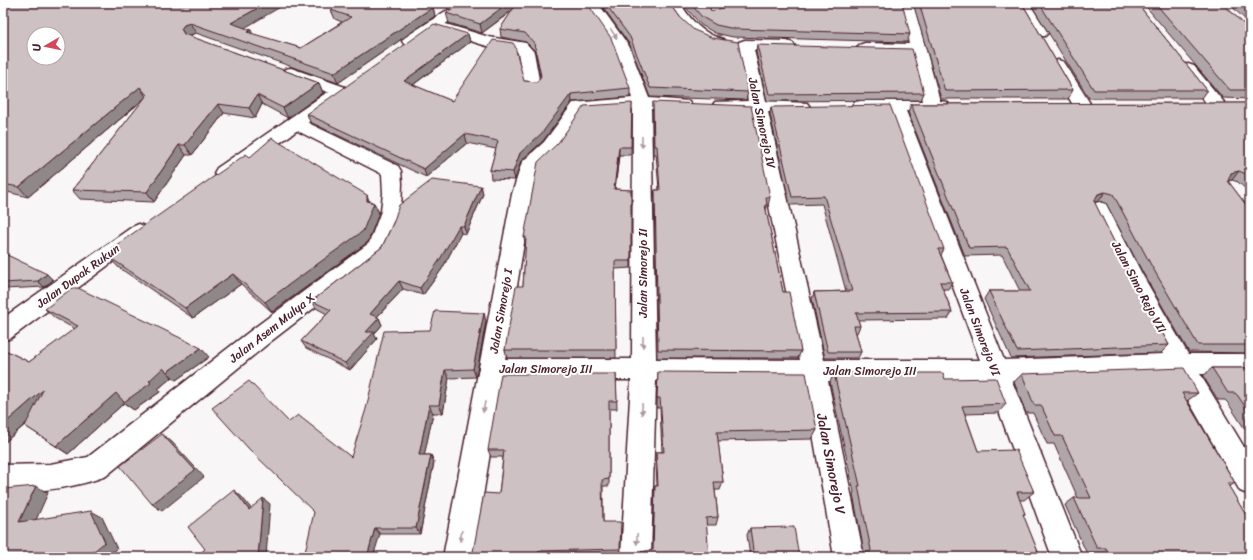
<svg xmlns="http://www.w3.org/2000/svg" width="1253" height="560" viewBox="0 0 1253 560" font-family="Sriracha,sans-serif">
<rect width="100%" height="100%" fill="#f8f6f7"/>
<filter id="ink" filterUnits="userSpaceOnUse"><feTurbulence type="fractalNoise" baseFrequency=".025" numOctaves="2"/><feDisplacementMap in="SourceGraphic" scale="8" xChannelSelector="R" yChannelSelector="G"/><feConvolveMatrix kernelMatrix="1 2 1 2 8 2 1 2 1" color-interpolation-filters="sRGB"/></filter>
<g filter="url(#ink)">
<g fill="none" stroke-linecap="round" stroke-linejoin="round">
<!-- stream -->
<path fill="#8f747b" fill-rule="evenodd" d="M727 29 732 30 708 43 703 42Z"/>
<defs>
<path id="minor" d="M584 3H598L629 46 649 98 689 101 692 105 689 109 683 110 651 109 656 359 800 360 750 112 715 110 712 106 715 102 748 101 737 45 739 42 745 40 787 41 793 43 795 46 793 49 754 50 766 101 807 103 810 107 807 111 768 112 824 360H980L888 111 855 110 852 106 855 102 861 101H923L911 54 865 53 859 51 857 48 859 45 865 43 909 44 899 3H913L940 101 947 102 950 106 947 110 906 111 1004 360 1163 354 1123 279 1089 209 1092 204 1099 202 1106 204 1142 274 1188 354H1250V374H1200L1250 457V495L1240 491 1174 375 1012 381 1082 557H1052L988 381H828L864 557H834L804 381 656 380 651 557H621L631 380H502L473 557H443L512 194 522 162 544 142 573 103 632 98 613 46ZM633 109 632 359H505L532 194 538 169 558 150 584 112Z
M666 3H680C691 20 702 34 723 39L725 42 723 45C696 52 677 22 666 3Z
M1015 3H1029L1048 33 1045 36H1035Z
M439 22 489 37 526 43 534 52 540 85 538 89 532 90 526 89 524 85 518 53 515 50 487 46 434 30 431 27 434 24Z
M1058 60 1064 62 1066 65 1091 105 1088 109 1082 110 1076 109 1073 105 1050 65 1052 62Z
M1188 64 1194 66 1223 101 1226 105 1223 109 1217 110 1211 109 1182 72 1180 69 1182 66Z
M291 68 345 87 348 91 345 95 339 96 285 77 283 73 285 69Z
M296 117 398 166 401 171 402 183 401 211 396 228 384 254 270 342 106 476C72 489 39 492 3 491V465L50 464 88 457 254 328 369 243 381 211 383 193 382 174 290 127 287 123 290 119Z"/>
<path id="tertiary" d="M449 10 454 12 457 15 454 18 416 44H404L402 41 404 38 444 12Z
M332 92 338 93 341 97 338 101 231 178 224 180 217 178 214 173 217 168 326 93Z
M139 224 146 227 149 232 146 237 11 338 3 341V318L132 227Z"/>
</defs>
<!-- minor casing -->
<use href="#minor" stroke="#4a1f2b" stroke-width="3"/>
<!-- tertiary casing -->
<use href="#tertiary" stroke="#4a1f2b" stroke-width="3"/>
<!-- minor -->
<use href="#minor" fill="#fff" fill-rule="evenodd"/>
<!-- tertiary -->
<use href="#tertiary" fill="#fff" fill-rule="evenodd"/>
</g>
<!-- wall -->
<path fill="#b0a6a9" stroke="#4a1f2b" d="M3 3 244 28 252 34 301 48 342 22 335 19 331 10 433 7 435 16 338 83 196 33 190 35 189 36 319 83 323 93 288 118 262 104 255 118 224 113 192 155H186L154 202 80 199 72 190 144 99 28 197 3 191Z
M433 3H456L448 8Z
M514 3 515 6 630 88V97L572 102 543 141 521 161 515 180 491 179 490 170 496 149 467 143 426 177 310 122 307 114 468 34 470 42 413 85 452 101 524 81 537 82 540 77 535 51 526 42 501 37 500 29 512 11 482 33 449 23 446 13Z
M600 3H670L680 17 748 92 746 100 650 97 630 45Z
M682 3H708L711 11 910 34 907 42 733 37 715 33 701 25Z
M913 3H1022L1073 90 1068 99H941Z
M1030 3H1137L1207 90 1201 98H1089Z
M1143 3H1222L1250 30V99L1223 98Z
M1228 3H1250V24Z
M757 45 924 93 921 100 767 101 756 52Z
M653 102 770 197 768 206H767L766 210 783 292 801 351 798 358H657L654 198 655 190H659L656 154H653Z
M632 103 631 155H619L615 189 631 190V268L615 269 616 358H507L505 350 523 286 526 244H525L524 237Z
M1250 103V200L1247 190 1238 182 1232 180 1228 181 1250 210V353L1189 352 1143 273 1106 203 1099 201 1094 202 1129 272 1169 345 1161 353 1011 358 984 299 989 291H1020L1002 255 965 256 908 112 911 104Z
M771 107 944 249 941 255 952 282 948 289H943L952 312 948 319 858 320 860 326 857 333H856L861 352 858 358H825L812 299 814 292 846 291 822 204 790 205 770 114Z
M250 157 370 201 374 203 379 213 368 242 272 312 241 284 193 318 118 267 109 257 115 252 112 248Z
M481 186 483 194 466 234 461 233 442 269 423 295 403 289 377 317 379 318 382 325 374 334 377 339 350 370 306 348 301 341 327 314 316 308 312 301 382 247 394 221Z
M3 253 53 280 44 287 5 289 3 291Z
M45 309 209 357 176 380 172 377 158 389 160 392 134 410 124 403 68 454 25 426 26 424 3 444V349L29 362 75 329 55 318Z
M486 321 476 377 449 378 443 413H433L424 455H431L434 462 420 534H380L314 512 289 422 351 457 430 330Z
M1212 368H1250V437L1228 403 1225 400H1218L1203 376Z
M658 372 817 430 812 439 718 441 723 482 720 490H715L718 517 716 525H706L709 557H641V552L653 550 654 494 655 486H657L656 461V452H662L660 408H657Z
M834 373 945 379 1006 404 998 413 965 414 978 451 1034 492 1024 500H1019L1025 514 1023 515 1040 557H853L857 552H864L853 494 854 492 830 382Z
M616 374 617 409H609V486H603V522L621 528 620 554 541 557 499 494 503 457H491L488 450Z
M1022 374 1198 393 1187 401 1235 483 1229 487 1250 522V530L1248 531 1250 557H1097L1096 554H1087L1065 505 1074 498H1078L1054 444H1047L1033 413H1026L1014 382Z
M750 528 799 557H750L747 535Z"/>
<!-- shaded-wall -->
<path fill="#908789" stroke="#4a1f2b" d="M267 3H287L236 33 231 23Z
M446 3H456L448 8Z
M508 3H514L515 8 482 33 480 24Z
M433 7 435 16 338 83 334 73Z
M190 23 196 33 190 35 187 38 181 29 184 25Z
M251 30 255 40 247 32Z
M468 34 470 42 406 90 404 81Z
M319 83 323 93 288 118 283 108Z
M140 87 146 97 28 197 19 187Z
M571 94 572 102 543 141 521 161 515 180 513 172 520 153Z
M257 95 262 104 255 118 249 108Z
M218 104 224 113 192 155 185 145Z
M465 134 467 143 426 177 424 169Z
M179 145 186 155 154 202 147 192Z
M619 147V155L614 197V189Z
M1239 171 1232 180 1224 182 1231 173Z
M481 186 483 194 466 234 464 226Z
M1105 192 1099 201 1092 203 1098 194Z
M367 195 371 206 374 203 379 213 368 242 272 312 265 302 367 201Z
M459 226 461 233 442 269 423 295 420 288Z
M47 274 53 280 44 287 38 281Z
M233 274 241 284 193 318 185 308Z
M399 281 403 289 373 321 370 314Z
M484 313 486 321 476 377 473 369Z
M379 318 382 325 374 334 377 339 350 370 345 363 366 332Z
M201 348 209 357 176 380 167 372Z
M163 368 172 377 158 389 160 392 134 410 124 403 68 454 56 446 116 393Z
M445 370 449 378 443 413 439 405Z
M43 390 54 398 3 444V425Z
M429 405 433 413 423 462 419 455Z
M162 434 172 442 204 477 162 511 152 504Z
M431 455 434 462 420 534 416 528Z
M36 486 48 493 32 529 19 522Z
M234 490 242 497 257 516 249 510Z
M263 498 270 504 266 557H258Z
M91 511 102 517 117 549 106 557H87Z
M375 528 380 534 373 557H367Z
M539 551 541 557H538Z"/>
<!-- building -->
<path fill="#cdc1c4" stroke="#4a1f2b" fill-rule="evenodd" d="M3 3H267L231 23 251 30 247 32 301 48 351 17 331 10 342 3H421L433 7 334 73 190 23 184 25 181 29 184 34 319 83 283 108 257 95 249 108 218 104 185 145H179L147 192 72 190 147 95 140 87 19 187 3 184ZM34 34H58V58H34Z
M465 3H508L480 24 446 13Z
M517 3H522L526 4V3H587L611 38 630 88 571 94 542 133 520 153 513 172 490 170 498 141 465 134 424 169 307 114 434 24 468 34 404 81 452 101 493 40 513 43 515 46 524 81 537 82 541 76 534 43 525 33 500 29Z
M605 3H670L680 17 694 30 713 38 738 42 748 92 650 88 630 37Z
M690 3H708L711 11 740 3H902L910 34 735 29 716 25 702 17Z
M919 3H1022L1073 90 945 91Z
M1039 3H1137L1207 90H1094Z
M1155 3H1222L1250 30V90H1230Z
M1243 3H1250V10Z
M757 45 912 49 924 93 769 94Z
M653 102 751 106 770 197H766L767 205H765L783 292H789L801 351 658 350 655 190H660L657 146H654Z
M632 103 631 147H619L614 189 631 190V261H615L616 350H505L516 286H523L526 237H524L538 162 558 143 584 106Z
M1250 103V178L1246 174 1239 171 1231 173 1228 181 1250 210V345H1198L1151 265 1113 194 1105 192 1098 194 1094 201 1129 272 1169 345 1017 351 989 291H1030L1007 247 969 248 911 104Z
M890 105 944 249H938L952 282H940L952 312 856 313 860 326H854L861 352H828L814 292 852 291 824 196 792 197 771 107Z
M272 138 367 195V201L374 203 363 231 265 302 233 274 185 308 109 257 119 249 112 248 246 154 250 157Z
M432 180 481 186 464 226H459L439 261 420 288 399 281 370 314 379 318 366 332H374L345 363 301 341 331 310 312 301 382 247 394 221 399 205Z
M3 253 47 274 38 281 3 283Z
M72 288H78L201 348 167 372 163 368 149 381 151 383 124 402 116 393 56 446 25 426 43 390 3 425V349L29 362 78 326 45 309Z
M435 311 484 313 473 369 445 370 439 405H429L419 455H431L416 528H375L367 557H304L314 512 249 449 212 408 249 381 289 422 298 415 351 457 366 409 384 331 430 330Z
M1184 368 1198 393H1182L1235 483H1227L1250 522V528H1247L1250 533V557H1111L1106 548H1097L1074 498H1091L1062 436H1055L1041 405H1034L1022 374Z
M1212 368H1250V414L1238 396 1235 393H1228Z
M658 372 806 373 817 430 717 432 723 482H714L718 517 706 518 709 557H642L641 552 653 550 655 486H658L656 452H664L660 398H657Z
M834 373H943L945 379 996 378 1006 404 962 406 978 451 1016 450 1034 492H1017L1025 514H1023L1040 557H858L857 552H870L871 550 858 486H860Z
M501 374H616L617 401H609V479L602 480 603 522H621L620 549 539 551 538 557H472L484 493 499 494 504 450H488Z
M162 434 195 470 152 504 120 466Z
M36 486 19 522 91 511 105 542 87 557H3V489Z
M234 490 249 510 263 498 258 557H196L205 549 188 527Z
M794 527 799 557H754L750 528Z"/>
<!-- one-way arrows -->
<defs><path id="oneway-solid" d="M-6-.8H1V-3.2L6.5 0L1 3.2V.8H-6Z"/></defs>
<g fill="#ae9aa0">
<use href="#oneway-solid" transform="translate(614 34) rotate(56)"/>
<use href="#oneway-solid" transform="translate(642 142) rotate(90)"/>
<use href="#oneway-solid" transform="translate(643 342) rotate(90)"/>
<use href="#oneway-solid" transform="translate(484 407) rotate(100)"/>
<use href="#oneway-solid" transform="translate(642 409) rotate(92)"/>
<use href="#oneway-solid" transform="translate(461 536) rotate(100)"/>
<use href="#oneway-solid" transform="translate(637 539) rotate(92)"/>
</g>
</g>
<g text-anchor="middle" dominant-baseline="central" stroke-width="4" stroke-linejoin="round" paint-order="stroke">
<!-- street labels -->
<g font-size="12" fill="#4a1f2b" stroke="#fff">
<text transform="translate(762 123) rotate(78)">Jalan Simorejo IV</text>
<text transform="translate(643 273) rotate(-90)">Jalan Simorejo II</text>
<text transform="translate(78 276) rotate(-36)">Jalan Dupak Rukun</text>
<text transform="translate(1139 287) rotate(62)">Jalan Simo Rejo VII</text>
<text transform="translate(501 311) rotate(-80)">Jalan Simorejo I</text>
<text transform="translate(272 328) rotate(-38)">Jalan Asem Mulya X</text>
<text transform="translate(980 332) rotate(69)">Jalan Simorejo VI</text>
<text x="546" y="369">Jalan Simorejo III</text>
<text x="870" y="371">Jalan Simorejo III</text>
</g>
<!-- near-street labels -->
<g font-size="14" fill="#4a1f2b" stroke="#fff">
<text transform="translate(831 464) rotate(79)">Jalan Simorejo V</text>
</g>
</g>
<!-- margin -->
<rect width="1253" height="560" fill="none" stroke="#fff" stroke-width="16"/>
<rect x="8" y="8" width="1237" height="544" fill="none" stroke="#4a1f2b" stroke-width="1.5" filter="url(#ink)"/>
<!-- north arrow -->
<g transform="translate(46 46) rotate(261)"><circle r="19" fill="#ffffff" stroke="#b7a5aa"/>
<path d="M0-3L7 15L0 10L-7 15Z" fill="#d1495b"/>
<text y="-6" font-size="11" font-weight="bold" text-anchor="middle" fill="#4a1f2b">U</text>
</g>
</svg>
